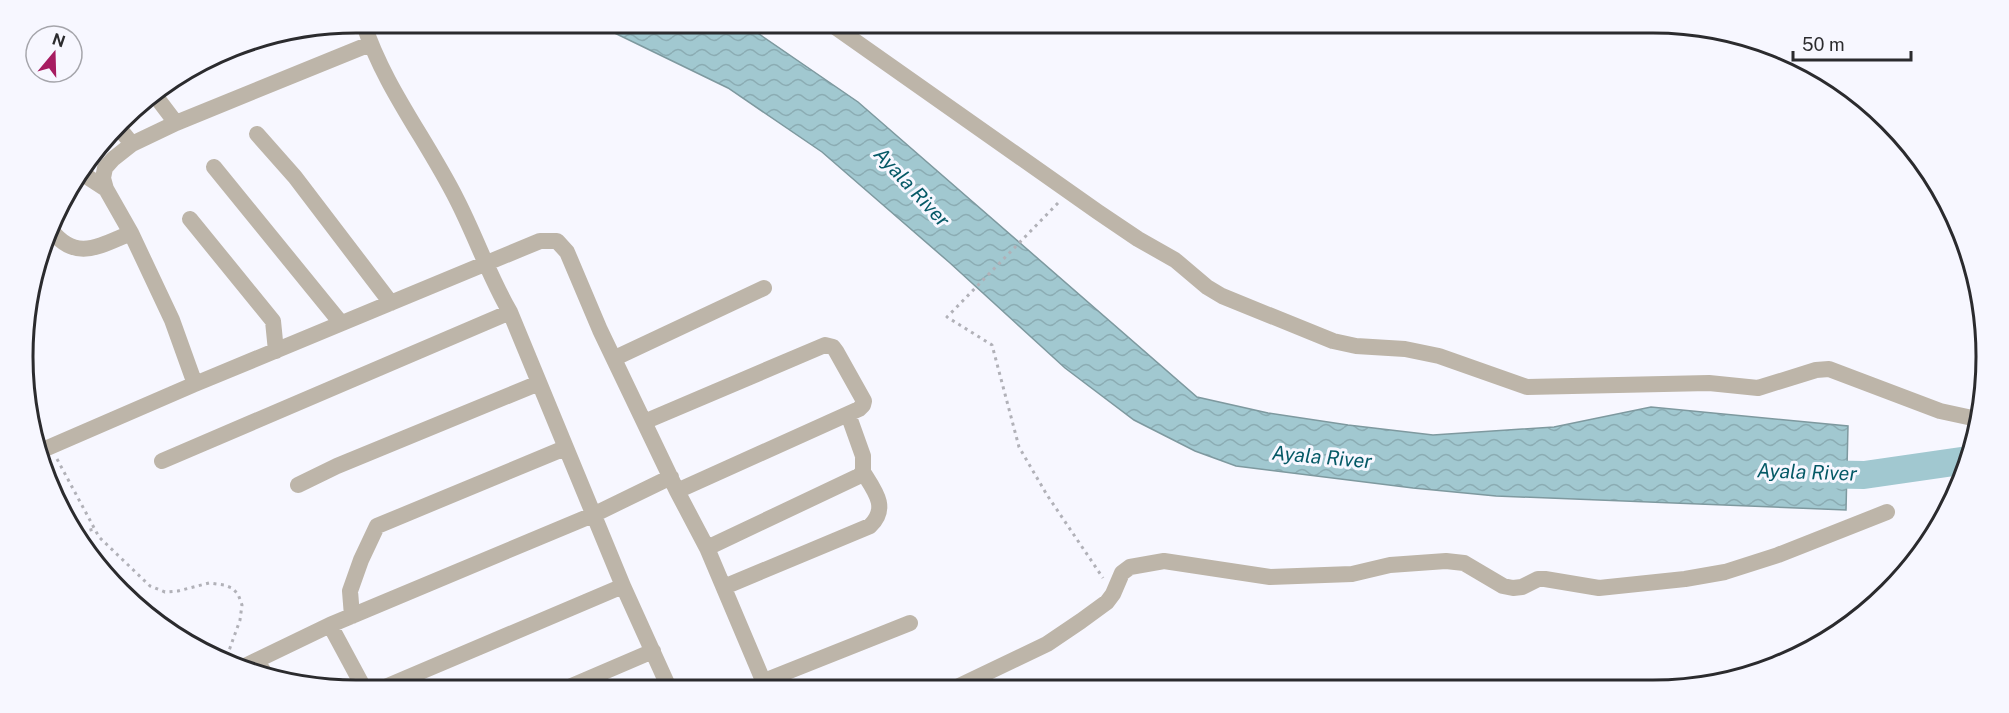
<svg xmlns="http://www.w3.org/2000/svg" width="2009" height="713" viewBox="0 0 2009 713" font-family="'Public Sans',sans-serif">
<defs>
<pattern id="water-waves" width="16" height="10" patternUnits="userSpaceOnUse" patternTransform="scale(1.5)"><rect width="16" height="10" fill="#a1c8d0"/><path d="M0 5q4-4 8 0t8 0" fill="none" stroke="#8bacb3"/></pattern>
</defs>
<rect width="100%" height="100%" fill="#f7f7ff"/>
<!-- water -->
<path fill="url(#water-waves)" stroke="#7e999f" stroke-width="1.5" d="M594 23H743L858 102 1197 397 1268 413 1348 425 1433 435 1554 427 1651 407 1848 426 1846 510 1496 496 1413 488 1236 466 1195 451 1134 420 1065 368 950 263 822 152 728 88Z"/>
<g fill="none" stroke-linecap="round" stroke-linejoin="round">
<!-- river -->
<path stroke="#a1c8d0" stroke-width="28" d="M1809 474 1864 475 1968 460"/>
<!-- path -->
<path stroke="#b1b1b8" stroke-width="3" stroke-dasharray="3 4.5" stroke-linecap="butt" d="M1058 203 947 317 992 345 1019 447 1047 495 1103 578
M57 459 99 537 150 586 165 592 178 591 209 583 224 585 232 588 238 594 242 605 240 620 226 659
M75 534 94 529"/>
<!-- street -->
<path stroke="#bdb5a9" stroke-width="16" d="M363 22C384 87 427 140 457 200 476 237 489 276 510 312L623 586 670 690
M828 22 1098 212 1138 239 1175 260 1207 287 1222 296 1333 341 1356 346 1405 349 1439 356 1527 387 1709 383 1758 388 1816 370 1829 369 1940 411 1977 419
M154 94 176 123
M119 128 132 144
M257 134 295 177 391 303
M214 167 341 323
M83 174 106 189
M190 219 273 321 276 351
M51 230C76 262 99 246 131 233
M615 358 764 288
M195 384 172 320 131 233 106 189 103 178 105 168 113 159 132 144 176 123 370 44
M644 422 825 345 833 347 836 351 864 401 863 405 859 409 677 491
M38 452 195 384 540 241H557L567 252 600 330 677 491 707 548 767 690
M162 461 510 312
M298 485 337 466 539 383
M707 548 859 476 863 472V456L848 414
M724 587 870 526C889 508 875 491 863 472
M352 616 350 591 361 560 377 526 565 448
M330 625 365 690
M257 661 267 677
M243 667 330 625 595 514 671 477
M764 681 910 623
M953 689 1047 644 1081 621 1107 602 1113 594 1122 573 1130 567 1164 561 1270 577 1352 574 1390 565 1446 561 1464 563 1503 586 1513 588 1522 587 1538 579H1545L1599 588 1685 579 1725 572 1778 555 1887 512
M378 690 623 586
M562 690 653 651"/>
</g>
<g text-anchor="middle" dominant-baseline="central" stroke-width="6" stroke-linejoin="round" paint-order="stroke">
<!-- water labels -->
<g font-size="20" font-style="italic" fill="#055966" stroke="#f7f7ff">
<text transform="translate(912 187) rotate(47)">Ayala River</text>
<text transform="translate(1322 457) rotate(5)">Ayala River</text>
<text transform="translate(1807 472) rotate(2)">Ayala River</text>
</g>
</g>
<!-- crop -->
<path d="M0 0H2009V713H0ZM356 33H1653A323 323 0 0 1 1976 356V357A323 323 0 0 1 1653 680H356A323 323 0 0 1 33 357V356A323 323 0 0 1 356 33Z" fill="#f7f7ff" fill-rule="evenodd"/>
<path fill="none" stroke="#2b2b2e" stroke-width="3" d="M356 33H1653A323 323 0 0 1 1976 356V357A323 323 0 0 1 1653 680H356A323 323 0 0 1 33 357V356A323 323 0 0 1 356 33Z"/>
<!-- north arrow -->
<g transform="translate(54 54) rotate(19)"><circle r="28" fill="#f7f7ff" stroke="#a5a5ab" stroke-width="1.5"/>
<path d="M0-4.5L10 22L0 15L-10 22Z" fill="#a71c61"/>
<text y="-9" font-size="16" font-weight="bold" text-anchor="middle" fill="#2b2b2e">N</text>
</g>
<!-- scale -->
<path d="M1793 51v9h118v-9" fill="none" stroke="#2b2b2e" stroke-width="3"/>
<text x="1802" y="51" font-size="18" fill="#2b2b2e" stroke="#f7f7ff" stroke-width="4.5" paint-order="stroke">50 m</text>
</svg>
